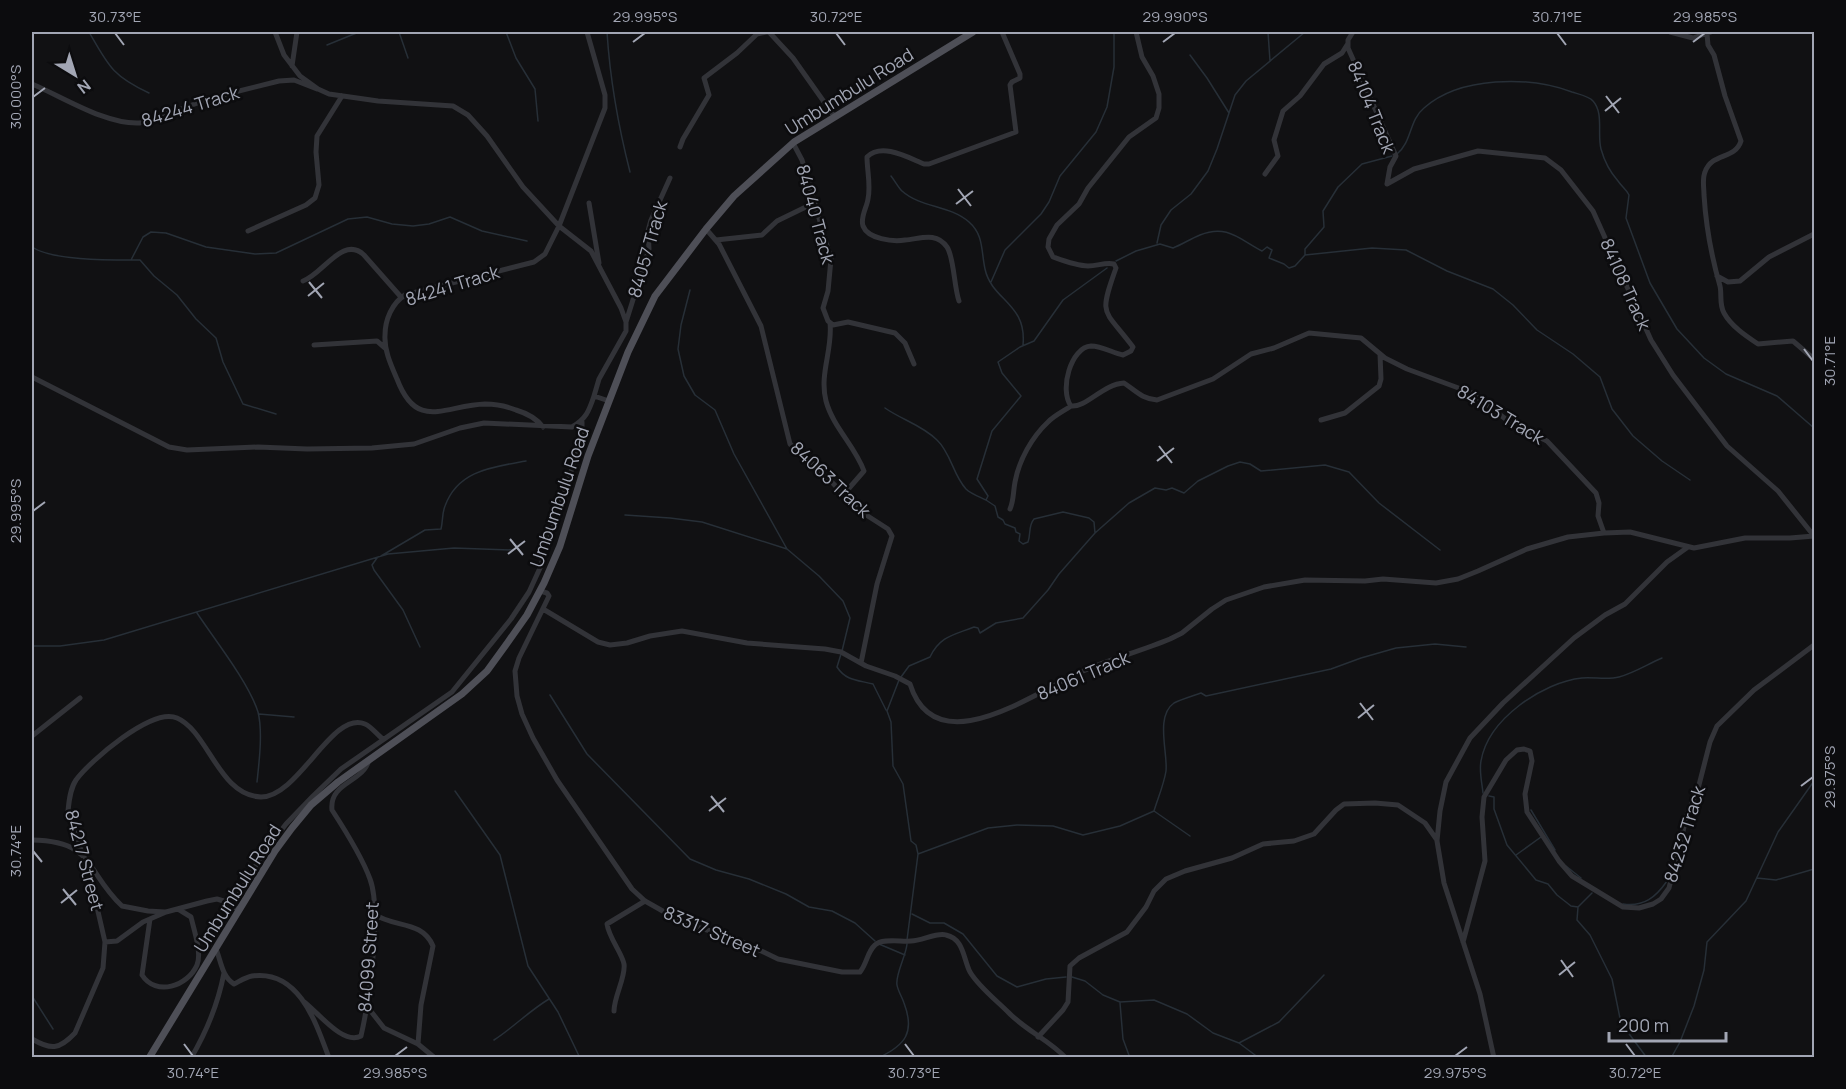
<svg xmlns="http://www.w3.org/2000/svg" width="1846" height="1089" viewBox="0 0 1846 1089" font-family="Manrope,sans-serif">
<rect width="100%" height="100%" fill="#111113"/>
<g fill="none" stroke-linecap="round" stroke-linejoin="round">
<!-- stream -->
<path stroke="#272f37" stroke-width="1.5" d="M89 32C108 65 112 76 149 93
M399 32 408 58
M506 32 516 58 535 89 538 121
M607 32C610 79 618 125 630 172
M1268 32 1270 61
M327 45 359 32
M1190 55 1207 78 1229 113
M1397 154C1412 142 1409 120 1424 108 1460 76 1529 76 1572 92 1578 94 1589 96 1593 101 1604 113 1597 134 1601 149 1604 160 1611 173 1618 181 1622 187 1626 189 1629 195L1626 218 1650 283 1677 329 1704 358 1726 374 1777 396 1814 428
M891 176C895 181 898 187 902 191 921 208 950 205 969 222 984 235 981 251 985 269 992 301 1027 303 1023 345
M1157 243 1161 225 1171 210 1191 194 1208 171 1217 149 1235 95 1246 81 1305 32
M32 247C53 261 113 260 140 260L154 276 177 295 196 319 216 338 223 362 243 404 276 414
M1305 255 1372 248 1406 250 1447 271 1493 289 1513 305 1537 330 1573 354 1600 377 1612 409 1633 436 1662 461 1690 480
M131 260 143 237 151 232 166 233 206 247 255 254 276 253 348 219 367 217 392 224 413 226 429 224 450 217 482 231 527 241
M1116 261 1136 251 1160 244 1173 248C1183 244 1190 239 1200 235 1227 224 1239 239 1262 251L1267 247 1272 250 1269 258 1284 264 1289 268 1295 266 1305 255V249L1324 227 1323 211 1338 187 1362 164 1392 156
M991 282 1005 250 1041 214 1049 202 1060 176 1096 132 1107 107 1114 67V32
M690 290 681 325 678 349 684 376 695 395 715 410 734 454 787 549 819 576 843 601 850 618 842 651
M885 408C902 420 922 425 937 440 951 453 953 475 966 489 971 494 980 497 986 500
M625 515 670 518 702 522 787 549
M1095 533 1129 503 1155 488 1166 490 1172 488 1184 493 1198 481 1228 466 1240 462 1250 464 1261 471 1325 465 1349 472 1379 503 1440 550
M381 556 425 530 441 529C443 521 442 513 445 506 458 470 493 467 526 461
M377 558 372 565 374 570 403 610 420 647
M197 613C215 640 249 683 258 712 263 732 259 763 257 782
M32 646H60L104 640 388 554 454 548 513 550
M841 654 837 667C846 681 858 680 873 684L886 710
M901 677 909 666 930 657C940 636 954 635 974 627L978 628 980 633 996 623 1023 618 1048 590 1059 574 1095 533 1094 522 1089 518 1063 512 1034 519C1028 526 1031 534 1028 542L1023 544 1019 541 1020 534 1016 532 1015 528 1005 524 1003 520 998 517 995 506 986 500 988 496 977 479 992 431 1021 396 1002 373 998 362 1020 347 1034 341 1063 300 1107 268
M899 680 887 711 891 722 893 766 903 784 911 841 916 845 918 854 907 940
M550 695 587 754 690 859 716 870 749 879 786 894 809 907 832 911 855 923 875 941
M259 714 294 717
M455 791 500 855 528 966 558 1012 580 1058
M1483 793C1482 783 1479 771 1481 761 1488 719 1543 682 1582 678 1594 677 1608 680 1619 677 1634 673 1648 664 1662 658
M1489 796 1494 797V809L1507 845 1536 880 1548 884 1557 895 1571 906 1578 907 1577 920 1590 935 1612 979 1621 1023 1647 1058
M1531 810 1555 850
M1154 811 1190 836
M918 854 988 828 1017 825 1053 826 1083 835 1120 826 1154 811C1158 798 1164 784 1166 771 1168 753 1155 716 1174 703 1182 699 1193 696 1201 693L1206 696 1331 669 1361 658 1396 648 1435 644 1466 647
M1516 855 1541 837
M1566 866 1581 878
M1757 878 1776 880 1814 869
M1623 904C1644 907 1656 897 1667 881
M1578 907 1592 893
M912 914 930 923H944L963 934 997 976 1017 987 1046 979 1066 977
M879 944 905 955
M1072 977 1085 981 1103 995 1120 1002 1154 1000 1187 1014 1213 1033 1239 1043 1259 1058
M32 996 53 1029
M1120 1003 1123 1039 1130 1058
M494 1040C514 1027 529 1011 549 999
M1239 1043 1279 1022 1324 975
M878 1058C906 1045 915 1032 904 1003 902 997 898 991 897 985 895 975 906 956 907 944
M1671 1058 1680 1042 1694 1006 1704 970 1707 942 1746 901 1778 832 1814 781"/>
<!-- minor -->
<path stroke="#323338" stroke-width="5" d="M275 32 284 55 300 76 318 89 329 94 378 101 453 106 468 115 487 136 523 187 559 226 591 251 621 308 626 322V331L599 379 594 396
M769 32 793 58 834 116
M1136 32 1142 57 1153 76 1159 94V108L1156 118 1129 137 1088 188 1079 204 1057 225 1049 239 1048 247 1053 257C1064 261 1077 266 1088 266 1098 266 1105 262 1114 264L1116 268C1098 318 1104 308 1133 347L1131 351 1123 355C1113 353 1102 346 1091 346 1071 347 1059 390 1071 406 1086 408 1103 384 1124 383 1136 391 1142 399 1157 400L1213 379 1251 354 1274 348 1309 333 1361 338 1385 358 1407 369 1472 393 1512 424 1547 441 1596 493 1599 503 1598 516 1604 533 1630 532 1694 548 1745 538H1790L1814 536
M1353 32 1348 40V48L1396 156 1390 167 1387 184
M1670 32 1693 38 1711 32
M1707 34 1708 45 1714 55 1725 96 1741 141C1735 160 1712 152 1705 172 1702 179 1704 187 1704 195 1706 227 1711 255 1720 286 1722 295 1719 304 1724 313 1731 326 1746 336 1758 344L1793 341 1814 359
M292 66 297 32
M32 84C63 97 106 125 140 123L215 97 279 81 294 80 317 89
M793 143 802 160 831 259 828 291 823 308 828 321 833 325 848 322 895 333 905 343 914 364
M680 147 683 139 709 95 704 78 737 53 757 34 766 32
M1265 174 1278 156 1274 140 1283 111 1300 96 1324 64 1342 53 1347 45
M1387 184 1414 169 1478 151 1545 158 1561 170 1593 211 1651 340 1673 375 1727 446 1778 491 1814 536
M589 203 599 263
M706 229 719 244 761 326 790 444 818 468 860 511 888 529 892 536 877 584 861 663
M248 231 306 205 315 198 319 185 316 152 317 136 342 96
M716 240 762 235 777 221 814 203
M1717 276 1728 282 1740 281 1769 257 1814 234
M303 281C323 274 343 235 364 255L401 297
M959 301C954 287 954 257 947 247 936 231 920 239 905 240 893 242 868 239 863 226 860 217 867 207 868 199 871 185 867 171 867 157 882 142 909 158 924 164H929L1016 132 1010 85 1012 82 1020 78V74L1002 32
M626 322 649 249 648 231 651 220 670 178
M830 323C833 349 819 374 826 401 833 427 855 446 864 471L844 494
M314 345 377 341 385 348
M32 377 169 447 187 450 258 447 307 449 372 448 414 444 460 428 484 423 572 427C586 419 589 411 594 396L609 401
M1321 420 1345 413 1379 386 1381 379 1380 354
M543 427C537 419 526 413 516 410 506 406 496 404 485 404 445 405 417 432 397 379 391 365 384 350 385 335 385 320 392 303 405 295L534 262 545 254 559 226 605 108V95L587 32
M1010 509C1014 500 1013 492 1015 482 1019 460 1032 437 1048 422 1055 415 1064 411 1071 406
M540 591 547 593 549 596 519 658 515 671 517 696 522 714 533 738 557 780 632 889 645 901 668 914 693 926 732 937 778 959 842 972H860C867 964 867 952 875 945 882 938 901 942 911 941 922 941 937 932 946 935 964 939 963 958 970 972 979 987 996 1000 1008 1012 1025 1030 1049 1040 1066 1058
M543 609 598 642 610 645 627 643 650 636 682 631 747 643 825 649 841 652 866 666 895 676 910 684C936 767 1038 690 1083 671 1111 659 1141 651 1170 639L1182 633 1212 609 1226 600 1264 587 1305 580 1365 581 1383 579 1436 583 1458 579 1478 571 1527 549 1568 537 1604 533
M32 736 80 698
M32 840C95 841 85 871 122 906L148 911 165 912
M233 905 260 858 286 824 313 796 341 769 452 692 511 619 529 592 540 568 582 437V422
M374 914C394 928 422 920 433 946L421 1005 418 1044
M150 919 142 975C156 997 188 986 197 965 202 953 194 930 191 917L178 909
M105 942 91 881 68 811C69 801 70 789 76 780 90 761 152 707 177 718 208 731 219 796 261 797 299 797 332 710 365 724 372 727 377 735 383 739
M1463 942 1485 861 1482 817 1484 797 1506 760 1517 750 1524 749 1530 751 1532 761 1525 794 1527 812 1559 861 1572 876 1623 907 1639 908 1653 904 1661 899 1669 888 1687 815 1699 785 1710 742 1717 726 1754 690 1814 645
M216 949C221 961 222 977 234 984 240 981 246 977 252 976 299 969 316 1023 329 1058
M303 1001C317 1011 343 1046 361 1036 369 1001 382 911 370 879 362 857 345 830 332 810 329 782 363 783 369 760
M366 1005 384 1028 418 1044 435 1058
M614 1011C614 996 626 977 624 964 622 953 609 938 607 924L645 901
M1038 1037 1063 1010 1068 1002 1070 966 1079 958 1127 932 1146 907 1154 891 1166 879 1185 871 1232 858 1263 844 1294 841 1314 834 1336 810 1344 804 1375 803 1398 805 1425 823 1437 840
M32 1039C51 1050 59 1050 75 1033L103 968 105 942 117 941 143 922 166 912 207 901 217 899 227 902 239 910
M191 1058C207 1031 218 1004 224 973
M1494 1058 1480 994 1444 883 1437 841 1440 811 1446 782 1470 738 1503 703 1574 638 1605 615 1625 604 1667 562 1688 547"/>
<!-- major -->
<path stroke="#4e4f57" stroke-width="7" d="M149 1058 275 851 292 828 311 805 338 782 462 694 487 671 508 642 527 615 544 583 560 546 588 456 628 352 655 296 706 229 734 196 794 142 973 32"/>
</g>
<!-- ticks -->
<path fill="none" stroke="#a2a6b4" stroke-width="2" d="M115 33 124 45M836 33 845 45M1557 33 1566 45M633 42 645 33M1163 42 1175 33M1693 42 1705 33M1606 96 1619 113M33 97 45 88M1605 111 1621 98M958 189 971 206M956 204 973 191M309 282 322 298M308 296 324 283M1804 349 1813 361M1159 446 1172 463M1157 461 1174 448M33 511 45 502M510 539 523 555M508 554 525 541M1360 703 1373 720M1358 718 1374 705M1801 786 1813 777M711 796 724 812M709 811 726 798M33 851 42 862M63 889 76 905M61 903 77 890M1561 960 1573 977M1559 975 1575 962M184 1044 193 1056M905 1044 914 1056M1626 1044 1635 1056M395 1056 407 1047M1455 1056 1467 1047"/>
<g text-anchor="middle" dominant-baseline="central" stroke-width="5" stroke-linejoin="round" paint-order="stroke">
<!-- street labels -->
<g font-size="18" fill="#a2a6b4" stroke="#0c0c0e">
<text transform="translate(849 91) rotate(-32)">Umbumbulu Road</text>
<text transform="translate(190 106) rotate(-17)">84244 Track</text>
<text transform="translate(1372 107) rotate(68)">84104 Track</text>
<text transform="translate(816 214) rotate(75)">84040 Track</text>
<text transform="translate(647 249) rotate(-74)">84057 Track</text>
<text transform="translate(1626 284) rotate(66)">84108 Track</text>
<text transform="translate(452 285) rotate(-17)">84241 Track</text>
<text transform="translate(1501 414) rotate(31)">84103 Track</text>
<text transform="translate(831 479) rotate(43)">84063 Track</text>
<text transform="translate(559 497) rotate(-71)">Umbumbulu Road</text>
<text transform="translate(1083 675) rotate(-23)">84061 Track</text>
<text transform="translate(1684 834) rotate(-73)">84232 Track</text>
<text transform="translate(85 860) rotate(75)">84217 Street</text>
<text transform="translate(237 888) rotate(-58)">Umbumbulu Road</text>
<text transform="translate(712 931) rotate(23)">83317 Street</text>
<text transform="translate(368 957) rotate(-86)">84099 Street</text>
</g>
</g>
<!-- border -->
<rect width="1846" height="1089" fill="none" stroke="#0c0c0e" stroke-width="66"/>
<!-- north arrow -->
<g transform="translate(75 75) rotate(142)" stroke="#0c0c0e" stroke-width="4.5" paint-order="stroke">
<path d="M0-4.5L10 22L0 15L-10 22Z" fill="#a2a6b4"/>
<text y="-9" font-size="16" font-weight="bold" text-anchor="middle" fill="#a2a6b4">N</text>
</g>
<!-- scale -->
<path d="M1609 1032v9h117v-9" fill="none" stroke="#a2a6b4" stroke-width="3"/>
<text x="1618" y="1032" font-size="18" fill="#a2a6b4" stroke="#0c0c0e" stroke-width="4.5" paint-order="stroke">200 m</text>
<rect x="33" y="33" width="1780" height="1023" fill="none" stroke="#a2a6b4" stroke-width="2"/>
<g font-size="15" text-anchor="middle" fill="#a2a6b4">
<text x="115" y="22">30.73°E</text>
<text x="645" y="22">29.995°S</text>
<text x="836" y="22">30.72°E</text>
<text x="1175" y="22">29.990°S</text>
<text x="1557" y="22">30.71°E</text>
<text x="1705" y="22">29.985°S</text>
<text transform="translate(16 97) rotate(-90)" y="5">30.000°S</text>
<text transform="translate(1830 361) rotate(-90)" y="5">30.71°E</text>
<text transform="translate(16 511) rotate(-90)" y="5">29.995°S</text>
<text transform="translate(1830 777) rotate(-90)" y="5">29.975°S</text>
<text transform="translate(16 851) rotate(-90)" y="5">30.74°E</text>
<text x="193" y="1078">30.74°E</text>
<text x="395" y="1078">29.985°S</text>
<text x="914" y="1078">30.73°E</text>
<text x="1455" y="1078">29.975°S</text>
<text x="1635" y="1078">30.72°E</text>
</g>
</svg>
